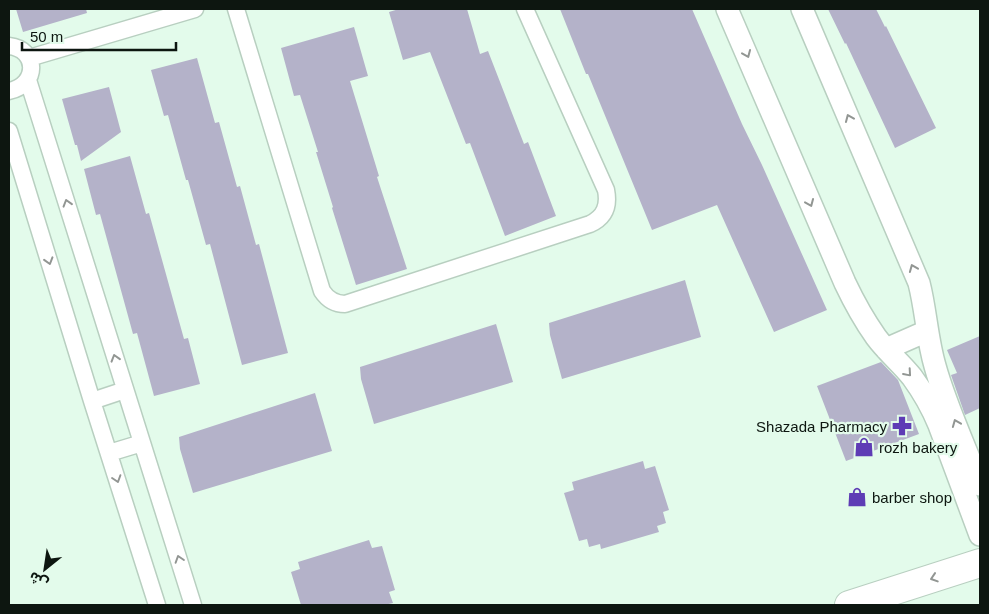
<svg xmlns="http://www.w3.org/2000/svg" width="989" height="614" viewBox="0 0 989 614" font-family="Helvetica,'Noto Sans Arabic',sans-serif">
<rect width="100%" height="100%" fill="#e3fbeb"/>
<!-- building -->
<path fill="#b4b2c9" d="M16 9H86L87 13 23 32Z
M399 9H467L480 54 488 51 524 144 528 142 556 216 505 236 470 143 466 144 430 52 403 60 389 12Z
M560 9H692L742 124 762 165 827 310 774 332 717 205 652 230 588 74H586Z
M828 9H876L885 27 886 26 936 128 895 148 846 43 845 44Z
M354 27 368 76 350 81 379 176 377 177 407 269 356 285 332 208 333 207 316 152H318L300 95 294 96 281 48Z
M197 58 215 123 219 122 237 187 240 186 256 245 259 244 288 353 242 365 210 244 206 245 188 180H186L168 115 164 116 151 70Z
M109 87 121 132 81 161 77 145H75L62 99Z
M130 156 146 214 149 213 184 339 188 338 200 384 154 396 137 333 133 334 100 214 96 215 84 169Z
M685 280 701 337 562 379 550 335 549 323Z
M496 324 513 382 374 424 361 379 360 367Z
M980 336V408L965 415 951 375 957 373 947 350Z
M881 362 898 380 919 434 846 461 817 386Z
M315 393 332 451 193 493 180 449 179 437Z
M643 461 645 469 655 466 669 510 663 512 666 523 657 526 659 532 601 549 600 544 589 547 587 539 579 541 564 493 574 490 572 482Z
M369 540 372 548 382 546 395 590 389 592 393 603 384 605H301L291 572 300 569 298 562Z"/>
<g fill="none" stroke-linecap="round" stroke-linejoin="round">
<defs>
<path id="minor" d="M236 9 322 291C328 300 335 304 345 304L590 224C605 217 609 205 606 190L525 9
M9 46C38 49 39 85 9 91
M29 58 195 9
M28 80 193 605
M9 131 92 401 157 605
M92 401 125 390
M109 453 142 443"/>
<path id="tertiary" d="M727 9 845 283C854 302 864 320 876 337 887 352 901 363 912 377 923 392 932 408 939 425L980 535
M802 9 919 283C926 310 927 339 935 366 946 406 965 446 980 485
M886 349 927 331"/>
<path id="trunk" d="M849 605 980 563"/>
</defs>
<!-- minor casing -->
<use href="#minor" stroke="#b8cfc0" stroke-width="19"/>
<!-- tertiary casing -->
<use href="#tertiary" stroke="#b8cfc0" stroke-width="24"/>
<!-- trunk casing -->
<use href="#trunk" stroke="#b8cfc0" stroke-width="30"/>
<!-- minor -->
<use href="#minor" stroke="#fff" stroke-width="16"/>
<!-- tertiary -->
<use href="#tertiary" stroke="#fff" stroke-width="21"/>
<!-- trunk -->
<use href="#trunk" stroke="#fff" stroke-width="28"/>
</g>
<!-- one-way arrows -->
<defs><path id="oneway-chevron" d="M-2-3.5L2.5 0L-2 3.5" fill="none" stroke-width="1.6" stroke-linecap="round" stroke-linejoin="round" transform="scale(1.25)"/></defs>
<g stroke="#929693">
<use href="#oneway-chevron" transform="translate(747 54) rotate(67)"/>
<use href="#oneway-chevron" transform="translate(849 118) rotate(-113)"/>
<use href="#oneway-chevron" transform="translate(67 203) rotate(-107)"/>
<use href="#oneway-chevron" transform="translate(810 203) rotate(67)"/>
<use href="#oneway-chevron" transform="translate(49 261) rotate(73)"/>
<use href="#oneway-chevron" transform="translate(913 268) rotate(-112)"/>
<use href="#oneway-chevron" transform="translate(115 358) rotate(-107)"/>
<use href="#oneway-chevron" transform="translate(908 373) rotate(49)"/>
<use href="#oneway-chevron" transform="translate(956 423) rotate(-112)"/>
<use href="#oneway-chevron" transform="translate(117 479) rotate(72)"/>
<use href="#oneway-chevron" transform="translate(179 559) rotate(-108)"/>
<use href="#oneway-chevron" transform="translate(934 578) rotate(162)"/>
</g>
<!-- icons -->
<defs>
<symbol id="pharmacy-bare" viewBox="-9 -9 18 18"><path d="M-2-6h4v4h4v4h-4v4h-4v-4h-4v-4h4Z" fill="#5e3cb5" stroke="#e3fbeb" stroke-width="2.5" paint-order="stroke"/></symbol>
<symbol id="shop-bare" viewBox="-9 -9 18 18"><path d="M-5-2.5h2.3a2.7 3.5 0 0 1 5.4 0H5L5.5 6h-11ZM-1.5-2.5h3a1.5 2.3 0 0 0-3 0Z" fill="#5e3cb5" stroke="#e3fbeb" stroke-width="2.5" paint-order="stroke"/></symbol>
</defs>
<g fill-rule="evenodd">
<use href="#pharmacy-bare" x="888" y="412" width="28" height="28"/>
<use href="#shop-bare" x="850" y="433" width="28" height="28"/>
<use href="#shop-bare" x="843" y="483" width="28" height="28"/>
</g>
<g text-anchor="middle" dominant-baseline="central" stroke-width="4.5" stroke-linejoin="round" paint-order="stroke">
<!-- poi labels -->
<g font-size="15" fill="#0d1610" stroke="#e3fbeb" text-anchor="start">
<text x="887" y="426" text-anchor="end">Shazada Pharmacy</text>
<text x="879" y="447">rozh bakery</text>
<text x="872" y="497">barber shop</text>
</g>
</g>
<!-- border -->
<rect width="989" height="614" fill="none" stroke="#0d1610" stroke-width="20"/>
<!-- north arrow -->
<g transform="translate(45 569) rotate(210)" stroke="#e3fbeb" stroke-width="4" paint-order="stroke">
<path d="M0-4L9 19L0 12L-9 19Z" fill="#0d1610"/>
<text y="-8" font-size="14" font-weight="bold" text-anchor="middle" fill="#0d1610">ش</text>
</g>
<!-- scale -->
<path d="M22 42v8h154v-8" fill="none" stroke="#0d1610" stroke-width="2.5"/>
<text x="30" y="42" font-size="15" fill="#0d1610" stroke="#e3fbeb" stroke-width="4" paint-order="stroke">50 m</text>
</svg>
